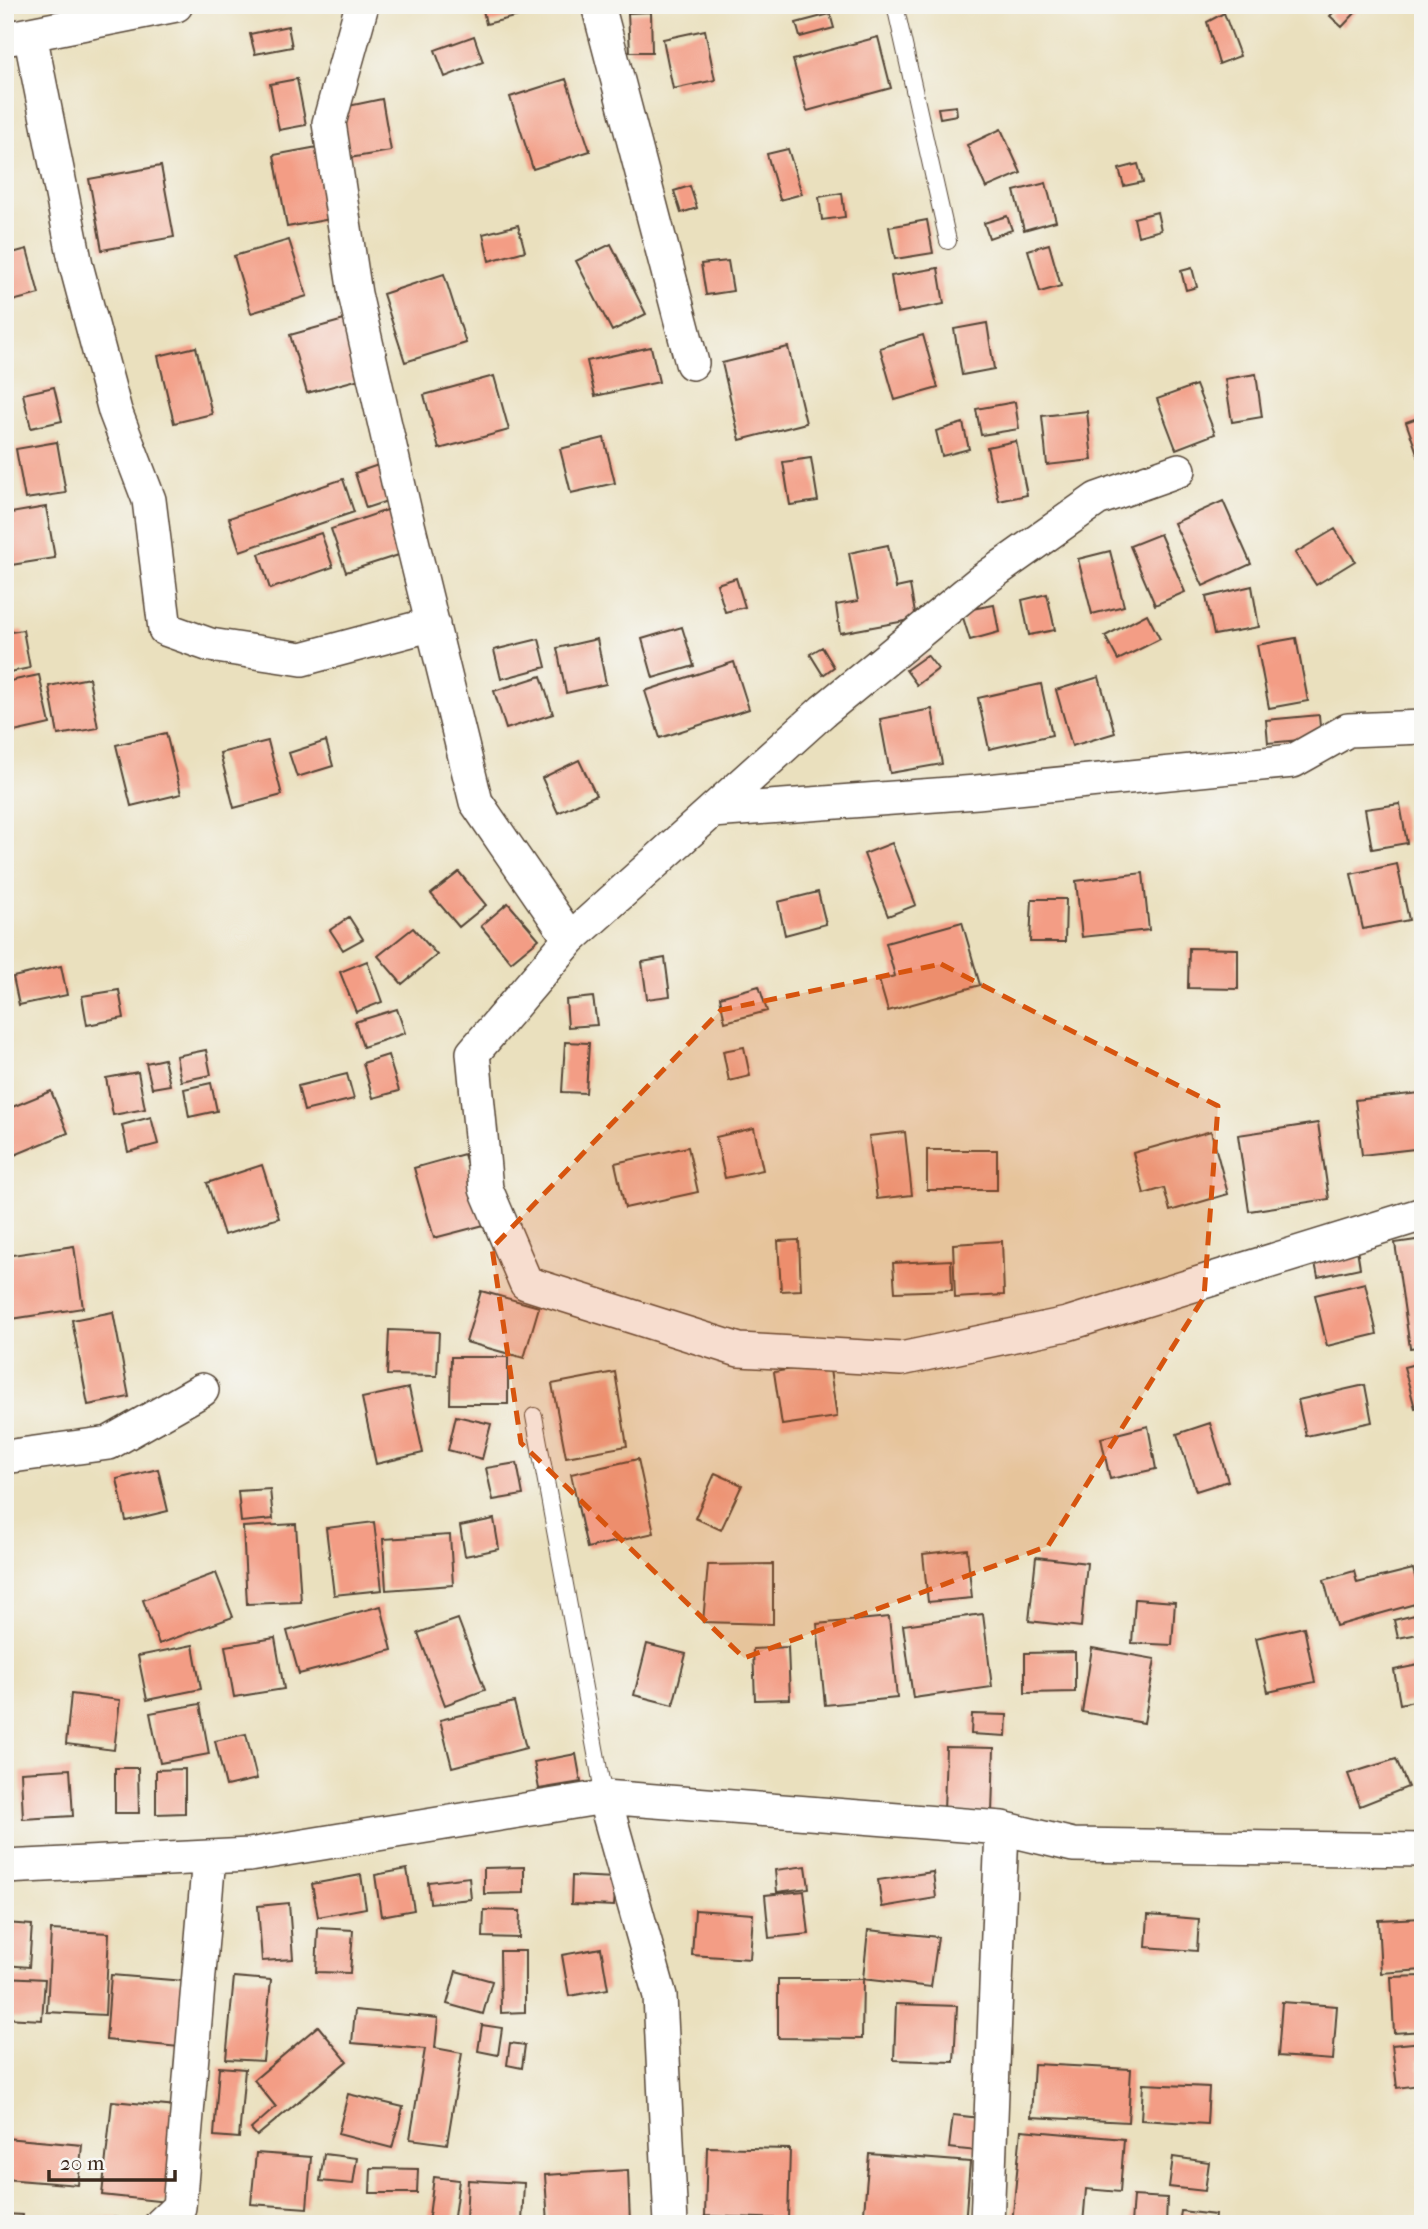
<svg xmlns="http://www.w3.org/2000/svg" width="1428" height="2229" viewBox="0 0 1428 2229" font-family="'IM FELL French Canon',serif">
<rect width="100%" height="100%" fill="#f6f6f2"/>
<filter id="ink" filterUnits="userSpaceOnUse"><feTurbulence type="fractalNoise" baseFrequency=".0143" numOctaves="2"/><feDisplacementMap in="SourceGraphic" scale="14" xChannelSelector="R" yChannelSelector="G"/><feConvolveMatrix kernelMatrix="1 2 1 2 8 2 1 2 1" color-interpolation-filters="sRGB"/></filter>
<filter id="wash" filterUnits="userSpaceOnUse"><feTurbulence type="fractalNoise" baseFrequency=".00686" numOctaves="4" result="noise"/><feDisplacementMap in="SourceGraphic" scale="28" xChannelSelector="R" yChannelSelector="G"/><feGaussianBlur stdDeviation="1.57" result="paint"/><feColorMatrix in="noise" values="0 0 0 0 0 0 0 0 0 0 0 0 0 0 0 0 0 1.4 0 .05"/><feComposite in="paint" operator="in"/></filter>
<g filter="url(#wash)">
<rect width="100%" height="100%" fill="#eae0be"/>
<g id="blocks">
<!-- building -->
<path fill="#f39d85" d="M482 5H534L535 12 486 24Z
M1340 5H1351L1357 11 1342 27 1330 16Z
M651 12 652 52H630L628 13Z
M1224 13 1240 56 1219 64 1207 22Z
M830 14 834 28 800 37 796 23Z
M288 26 292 47 255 54 250 34Z
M705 30 715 80 673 89 663 39Z
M474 36 483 62 445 77 435 50Z
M878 37 891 88 807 111 793 60Z
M297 79 306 125 279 130 270 84Z
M566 79 590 151 533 169 510 97Z
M382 99 391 151 349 158 339 108Z
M956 106 957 115 940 118 938 108Z
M1001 129 1021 173 986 188 967 145Z
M323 146 336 218 287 227 274 155Z
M788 149 802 194 780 200 767 154Z
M1138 164 1143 182 1124 186 1119 169Z
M161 166 174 237 102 250 89 179Z
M1046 183 1056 221 1024 230 1014 191Z
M690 186 697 208 681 213 674 191Z
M842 193 845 217 822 220 819 197Z
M1157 212 1161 230 1138 236 1134 218Z
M1007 216 1012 230 989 238 984 223Z
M927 220 933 253 895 259 889 227Z
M518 225 525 251 489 261 483 234Z
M289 240 307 296 251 313 234 256Z
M611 244 646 314 612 331 576 261Z
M1049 244 1061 286 1040 292 1028 250Z
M27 249 39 294 5 303V255Z
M728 261 733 291 706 295 701 264Z
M938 268 944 304 897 313 891 276Z
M1192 268 1197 287 1186 290 1181 271Z
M444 274 466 343 405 362 383 294Z
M344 320 360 379 307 393 290 335Z
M987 323 994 369 962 375 954 329Z
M923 335 938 388 895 400 880 348Z
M196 347 212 414 174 423 158 356Z
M651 347 659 382 595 396 587 361Z
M788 347 806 423 740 440 722 363Z
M1256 374 1262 417 1232 422 1225 379Z
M494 376 509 430 439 449 424 395Z
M1196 385 1215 434 1176 449 1157 399Z
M54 387 62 421 31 428 23 394Z
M1015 402 1019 429 981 435 976 409Z
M1087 411 1092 460 1047 465 1042 416Z
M1423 416V467H1422L1406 422Z
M963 423 969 449 942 456 936 431Z
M604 438 615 483 571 493 560 449Z
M1016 441 1027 495 999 501 987 447Z
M57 442 66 493 25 499 16 449Z
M811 458 818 501 790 505 783 462Z
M384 463 396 498 366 508 355 473Z
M343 479 354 512 240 551 229 518Z
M1223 501 1251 564 1203 586 1174 523Z
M46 507 55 558 5 566V514Z
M396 507 411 551 346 572 331 529Z
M1335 529 1355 561 1316 585 1295 553Z
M321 533 333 567 270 589 259 554Z
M1160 534 1185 592 1155 605 1130 546Z
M888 545 896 588 910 585 916 619 840 633 836 605 858 601 849 553Z
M1110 551 1124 606 1092 614 1078 559Z
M736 578 745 607 725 612 717 584Z
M1252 586 1259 627 1214 635 1206 597Z
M1047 594 1055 630 1029 635 1022 600Z
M994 605 999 632 970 640 961 611Z
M1147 614 1160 639 1118 660 1105 636Z
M682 627 694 666 653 678 642 639Z
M23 630 30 668 5 673V633Z
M1296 638 1308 701 1269 708 1257 645Z
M539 639 546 667 501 679 494 650Z
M597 639 606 684 566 693 557 648Z
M822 647 834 667 823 675 810 654Z
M927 655 938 669 917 685 906 670Z
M734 662 749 709 660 738 645 691Z
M39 675 50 724 5 734V682Z
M541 676 553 714 506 729 494 691Z
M1099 677 1115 733 1072 746 1056 690Z
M89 678 98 728 58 735 49 686Z
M1041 684 1052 735 989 749 978 698Z
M932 709 942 764 890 773 880 719Z
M1319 715 1321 738 1268 743 1266 720Z
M166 733 181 794 131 806 116 745Z
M268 741 282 795 234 808 220 753Z
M326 741 333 766 297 777 289 753Z
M579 760 596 795 558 813 542 778Z
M1400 804 1407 843 1372 849 1365 809Z
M892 843 916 905 888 916 864 854Z
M1397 864 1409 920 1363 929 1351 874Z
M459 872 486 905 459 927 431 894Z
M1143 873 1149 930 1082 937 1076 881Z
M818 892 826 924 785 935 778 902Z
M1032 899H1066L1065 942H1030Z
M508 903 539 939 511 962 481 926Z
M349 917 363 939 343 950 330 930Z
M962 922 980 985 888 1011 879 980 895 976 886 943Z
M413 928 437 955 402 984 378 956Z
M1189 948 1238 949V989L1188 988Z
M665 958 670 996 647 999 642 962Z
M367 961 382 1002 356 1012 340 972Z
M61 966 67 995 19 1005 13 977Z
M759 986 767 1011 725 1022 720 997Z
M119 990 124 1018 87 1025 82 996Z
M593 997 597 1025 568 1027 566 1000Z
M397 1009 405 1033 363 1047 355 1022Z
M565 1042 589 1043 586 1093 562 1092Z
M744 1047 750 1076 729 1081 723 1051Z
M206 1050 211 1075 181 1081 176 1056Z
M388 1055 399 1091 373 1098 363 1063Z
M164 1059 170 1085 152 1088 146 1063Z
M138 1072 145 1109 113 1115 106 1078Z
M347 1074 354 1099 304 1111 298 1086Z
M211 1083 217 1111 189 1117 184 1089Z
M51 1091 68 1133 5 1159V1110Z
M1420 1093 1423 1148 1362 1155 1355 1100Z
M151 1117 158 1144 128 1152 122 1125Z
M1318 1123 1329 1199 1249 1211 1238 1135Z
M754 1128 763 1170 725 1178 716 1137Z
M1211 1131 1228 1194 1170 1211 1164 1188 1144 1194 1133 1153Z
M905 1132 912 1195 877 1199 869 1136Z
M688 1147 698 1192 625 1208 615 1163Z
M927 1150H997V1190H927Z
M464 1154 484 1225 434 1238 414 1168Z
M262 1165 279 1218 224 1235 207 1183Z
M1423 1239V1346L1410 1348 1395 1243Z
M799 1240 801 1290 781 1291 778 1241Z
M1002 1241 1004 1295 955 1298 953 1244Z
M74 1246 83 1308 5 1320V1256Z
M1357 1249 1360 1268 1318 1277 1314 1258Z
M951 1260 952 1290 895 1292 893 1263Z
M1365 1283 1377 1334 1327 1346 1315 1295Z
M481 1291 539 1307 524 1358 466 1342Z
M113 1312 129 1397 88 1405 72 1320Z
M389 1330 439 1332 437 1376 387 1375Z
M451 1357H508V1404H450Z
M1423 1362V1406L1415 1408 1404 1367Z
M829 1363 837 1417 782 1425 774 1372Z
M615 1372 627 1446 566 1457 552 1384Z
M1365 1385 1372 1422 1306 1436 1298 1400Z
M409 1388 423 1453 376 1464 362 1398Z
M456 1416 491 1424 482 1459 448 1450Z
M1210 1423 1228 1481 1196 1491 1177 1434Z
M1148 1426 1156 1469 1110 1479 1101 1438Z
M638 1459 654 1533 587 1548 571 1474Z
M517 1463 523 1495 493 1500 486 1468Z
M158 1469 168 1511 126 1521 117 1479Z
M715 1473 742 1485 721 1530 695 1518Z
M270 1489 273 1519 241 1522 238 1491Z
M494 1519 499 1549 465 1556 460 1526Z
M374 1522 382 1590 334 1595 326 1528Z
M296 1524 301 1602 247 1604 243 1527Z
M450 1535 453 1585 386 1590 383 1539Z
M967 1549 972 1598 928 1602 923 1554Z
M1036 1557 1087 1563 1081 1627 1029 1621Z
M773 1564V1624L703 1622 708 1565Z
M1413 1569 1422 1602 1336 1626 1324 1580 1354 1571 1357 1583Z
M216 1573 233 1617 159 1644 143 1600Z
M1135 1599 1175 1602 1172 1645 1132 1643Z
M381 1606 392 1650 299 1674 287 1631Z
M1423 1613V1633L1398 1638 1394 1620Z
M983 1614 992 1687 913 1698 903 1625Z
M889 1617 897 1698 825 1705 817 1624Z
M458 1619 485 1690 445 1705 418 1633Z
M1304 1627 1315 1682 1268 1692 1256 1638Z
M275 1638 284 1689 234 1697 225 1646Z
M647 1644 686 1654 673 1705 634 1695Z
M193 1645 201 1689 147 1700 138 1656Z
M788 1647 790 1699 755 1700 753 1649Z
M1092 1648 1155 1659 1144 1723 1082 1712Z
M1075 1652V1692L1025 1693V1653Z
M1423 1664V1699L1400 1704 1394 1670Z
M71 1694 120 1700 114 1750 66 1744Z
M514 1702 526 1748 452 1767 440 1720Z
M200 1704 209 1754 160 1763 150 1713Z
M972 1714 1007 1715 1006 1736 971 1734Z
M246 1734 257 1779 226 1786 215 1741Z
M946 1747 994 1748 992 1814 944 1812Z
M576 1754 581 1782 539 1789 534 1762Z
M1396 1759 1408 1787 1360 1806 1348 1774Z
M115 1768H138L139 1813H115Z
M70 1769 73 1816 23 1819 21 1772Z
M185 1769V1813L156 1814V1770Z
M806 1866 809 1888 777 1892 775 1870Z
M524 1867V1893L484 1894V1868Z
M407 1869 414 1910 381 1916 375 1875Z
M933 1872 936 1898 882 1907 878 1880Z
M361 1875 366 1908 318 1917 312 1884Z
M572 1876 616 1878 614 1906 571 1904Z
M469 1877 471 1899 430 1903 428 1882Z
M804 1891 809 1934 769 1938 765 1895Z
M289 1903 293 1959 262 1961 258 1906Z
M484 1910 520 1911 519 1938 483 1937Z
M695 1910 753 1914 750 1959 692 1955Z
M1148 1915 1199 1919 1197 1951 1146 1947Z
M1423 1918V1970L1381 1973 1378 1920Z
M5 1923 32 1925 29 1967 5 1965Z
M318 1928 353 1930 350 1973 316 1972Z
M51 1930 109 1933 105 2015 47 2012Z
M868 1930 938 1937 931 1987 863 1979Z
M601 1948 608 1989 569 1996 562 1955Z
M500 1951H525V2012L501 2013Z
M456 1971 492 1981 483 2014 447 2004Z
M111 1975 196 1982 190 2048 106 2040Z
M1423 1976V2031L1394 2033 1391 1977Z
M5 1977 45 1979 42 2020 5 2018Z
M234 1977 271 1980 263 2061 226 2059Z
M778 1979H863L862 2039 778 2038Z
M1282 2002 1337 2006 1333 2060 1278 2056Z
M896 2004 957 2006 954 2062 894 2060Z
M355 2010 438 2018 435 2048 462 2053 447 2144 410 2139 425 2049 352 2043Z
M482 2025 502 2028 498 2055 478 2051Z
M318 2026 347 2061 257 2136 251 2129 276 2107 254 2080Z
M1423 2042V2059H1418L1420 2085 1397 2088 1392 2045Z
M510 2043 525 2045 522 2068 507 2065Z
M1034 2064 1131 2069 1128 2122 1031 2117Z
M219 2067 245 2069 239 2138 214 2136Z
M1143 2084 1209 2087 1207 2124 1141 2120Z
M348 2094 403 2107 392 2148 338 2134Z
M112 2101 177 2107 167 2202 102 2195Z
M953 2115 980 2118 977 2151 949 2148Z
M1021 2130 1124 2139 1120 2192 1086 2189 1083 2224H1012Z
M5 2138 82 2145 78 2185 5 2179Z
M707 2147 790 2149 788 2219 705 2216Z
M256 2153 311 2157 307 2208 251 2204Z
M324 2154 357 2158 353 2184 320 2181Z
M869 2154 970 2162 965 2224H863Z
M1173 2157 1209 2162 1205 2191 1169 2187Z
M371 2168 418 2169 417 2193H370Z
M628 2170 630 2224H548L545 2175Z
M434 2177 459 2180 453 2224H428Z
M468 2180 524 2183 522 2222 466 2219Z
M1133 2196 1167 2198 1166 2224H1131Z
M1181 2211 1215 2215 1214 2224H1179Z
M5 2214 23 2215 22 2224H5Z
M90 2217 119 2218V2224H90Z"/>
</g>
</g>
<g filter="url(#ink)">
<use href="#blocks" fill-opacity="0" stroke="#554536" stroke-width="2"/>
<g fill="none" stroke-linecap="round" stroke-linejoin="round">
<defs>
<path id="lane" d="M895 5 948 241
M534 1416 604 1797"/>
<path id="street" d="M362 5 329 123 355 294 404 508 476 802 570 939 473 1053 486 1189 526 1283 739 1350 901 1359 1067 1324 1423 1214
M598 5 692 363
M30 34 76 265 115 411 149 500 165 629 210 645 302 659 433 624
M5 39 176 5
M712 811 977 792 1293 761 1348 730 1423 727
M570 939 823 711 980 582 1097 499 1179 470
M5 1457 109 1443 202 1390
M604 1797 660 1996 671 2224
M5 1867 249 1855 604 1797 1002 1828 1073 1845 1423 1850
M161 2224 179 2207 209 1857
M987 2224 1002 1828"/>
</defs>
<!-- lane casing -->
<use href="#lane" stroke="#554536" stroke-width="18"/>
<!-- street casing -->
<use href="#street" stroke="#554536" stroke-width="36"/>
<!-- lane -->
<use href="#lane" stroke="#fff" stroke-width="16"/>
<!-- street -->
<use href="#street" stroke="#fff" stroke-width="33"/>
</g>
</g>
<!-- marked area -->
<path fill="#d7540e" fill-opacity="0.2" stroke="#d7540e" stroke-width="5" stroke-dasharray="14 9" stroke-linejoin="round" d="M941 964 1218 1106 1204 1297 1048 1546 744 1658 521 1443 492 1248 721 1010Z"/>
<!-- margin -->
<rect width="1428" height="2229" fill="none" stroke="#f6f6f2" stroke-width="28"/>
<!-- scale -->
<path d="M49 2170v10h126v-10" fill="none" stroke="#3b2a1e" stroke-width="3.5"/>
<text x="60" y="2170" font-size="21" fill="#3b2a1e" stroke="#f6f6f2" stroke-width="5" paint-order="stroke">20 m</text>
</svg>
